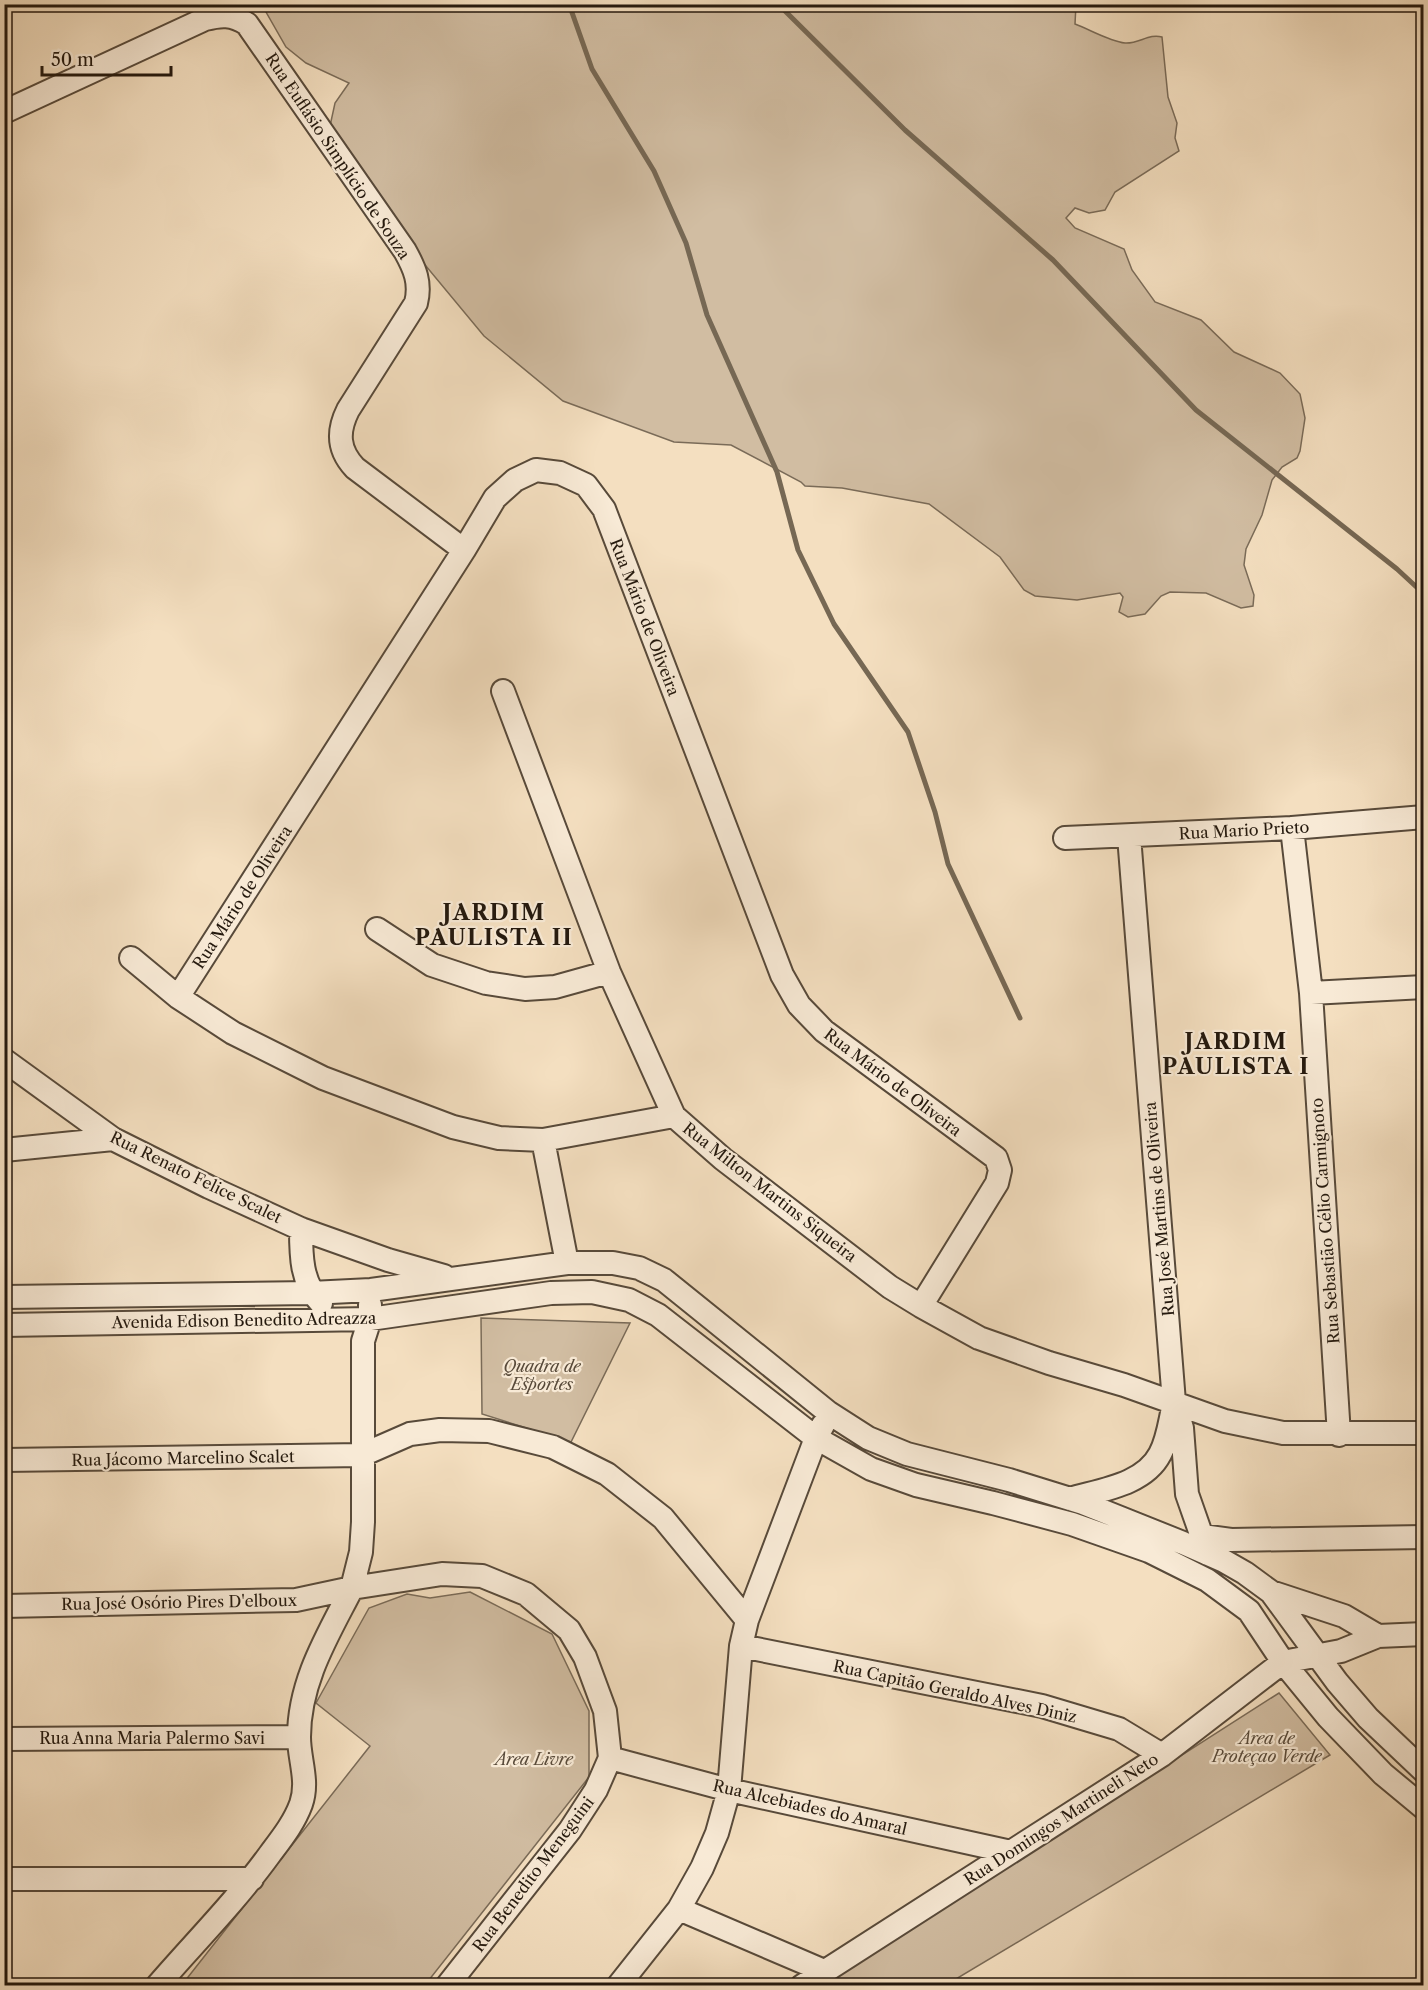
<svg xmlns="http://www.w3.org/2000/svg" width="1428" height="1990" viewBox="0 0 1428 1990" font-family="'Libre Caslon Text',serif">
<rect width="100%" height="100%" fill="#f4dfc0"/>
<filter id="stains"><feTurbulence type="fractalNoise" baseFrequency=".00333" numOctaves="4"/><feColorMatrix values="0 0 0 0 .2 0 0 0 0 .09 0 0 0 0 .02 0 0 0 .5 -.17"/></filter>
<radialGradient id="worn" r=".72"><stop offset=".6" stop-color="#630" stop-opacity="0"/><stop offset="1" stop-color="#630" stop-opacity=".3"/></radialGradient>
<!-- green -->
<path fill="#d1bda2" stroke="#7a6b58" stroke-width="1.5" d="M1076 4 1075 24C1091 30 1109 41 1125 43 1139 44 1149 33 1162 37L1168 97 1177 123 1175 138 1179 151 1115 192 1105 210 1089 213 1075 208 1066 218 1075 228 1124 249 1132 270 1155 302 1201 320 1234 352 1280 373 1300 394 1305 418 1300 451 1297 458 1282 467 1272 480 1262 515 1246 549 1244 565 1254 595 1253 606 1241 608 1206 593 1170 592 1161 596 1145 614 1128 617 1119 612 1123 597 1120 593 1077 600 1035 596 1024 590 1000 557 929 504 842 488 805 486 801 482 731 445 674 442 563 401 484 336 382 213 328 135 335 103 349 83 306 63 286 47 262 5Z
M481 1318 630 1323 571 1442 482 1414Z
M470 1592 552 1634 589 1711V1777L425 1985 181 1986 370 1746 316 1703 369 1608 407 1594 430 1598Z
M1279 1693 1330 1755 946 1985 821 1986Z"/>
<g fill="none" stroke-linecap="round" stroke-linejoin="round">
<!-- stream -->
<path stroke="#766854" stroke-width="5" d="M569 4 592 69 654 171 686 243 707 315 777 472 798 550 834 624 908 732 935 812 948 864 1020 1018
M778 4 905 130 1053 260 1196 410 1397 569 1424 594"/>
<defs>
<path id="minor" d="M4 112 205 19C221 15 232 14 247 24L405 251C415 269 421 283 416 303L348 410C337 432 338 450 355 468L464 550
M503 691 609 972 674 1116 723 1159 890 1287 921 1306 979 1338 1049 1363 1124 1385 1225 1421 1283 1433H1424
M1292 828 1311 993 1339 1435
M1129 836 1174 1402 1182 1428 1187 1494 1208 1554
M1065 838 1292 828 1424 817
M377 929 432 965 486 983 525 989 555 987 609 972
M131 958 178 997 233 1033 323 1078 453 1127 499 1138 543 1140 674 1116
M1311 993 1424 987
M178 997 464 550 495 498 515 480 536 470 560 473 586 485 604 509 782 975 799 1005 824 1031 996 1158 1000 1170 997 1183 921 1306
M4 1060 113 1139 209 1187 301 1229 388 1260 444 1276
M543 1140 567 1263
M4 1150 113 1139
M301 1229C301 1255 301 1283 321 1303
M4 1297 311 1293 371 1290 567 1263H613L639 1268 664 1280 829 1413 868 1438 907 1454 1009 1480 1083 1503 1183 1543 1224 1561 1245 1573 1271 1592 1337 1682 1368 1718 1424 1771
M4 1325 370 1319 551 1293 592 1292 629 1300 658 1315 816 1438 871 1469 916 1485 993 1503 1072 1524 1149 1551 1207 1580 1249 1611 1283 1662 1328 1717 1383 1774 1424 1808
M4 1460 362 1455 410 1434 440 1430 489 1431 553 1447 607 1474 663 1518 747 1620 741 1646 729 1790 717 1833 702 1868 679 1909 618 1986
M1070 1499C1100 1490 1144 1485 1160 1454 1168 1440 1170 1420 1174 1404
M1202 1536 1231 1540 1424 1537
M1271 1592 1344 1616 1378 1636
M4 1606 296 1600 352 1588 361 1552 363 1522V1341L370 1319V1305
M747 1620 816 1438 823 1425
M741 1646 1042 1706 1119 1729 1162 1755
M4 1739 299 1737
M610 1758 729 1790 1011 1852
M4 1879H252
M679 1909 824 1971
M157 1986C195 1942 236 1901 270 1854 282 1838 294 1823 301 1804 309 1781 299 1760 299 1737 299 1681 328 1635 352 1588L442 1574 482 1576 526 1594 569 1630 585 1657 605 1711 610 1758 596 1790 570 1830 447 1986
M802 1986 1162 1755 1283 1662 1341 1651 1378 1636 1424 1634"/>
</defs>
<!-- minor casing -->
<use href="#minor" stroke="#584a3a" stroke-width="26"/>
<!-- minor -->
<use href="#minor" stroke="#f8ead6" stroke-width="22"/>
</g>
<g text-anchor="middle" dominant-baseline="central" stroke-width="4.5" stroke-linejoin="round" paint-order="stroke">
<!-- street labels -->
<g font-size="16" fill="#24190e" stroke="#f8ead6">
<text transform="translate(338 156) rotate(56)">Rua Euflásio Simplício de Souza</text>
<text transform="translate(645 617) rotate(69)">Rua Mário de Oliveira</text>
<text transform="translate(1244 830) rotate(-3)">Rua Mario Prieto</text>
<text transform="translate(242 897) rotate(-57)">Rua Mário de Oliveira</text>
<text transform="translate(893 1082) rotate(37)">Rua Mário de Oliveira</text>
<text transform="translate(196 1177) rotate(26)">Rua Renato Felice Scalet</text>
<text transform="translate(770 1192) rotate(38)">Rua Milton Martins Siqueira</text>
<text transform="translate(1159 1209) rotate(-95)">Rua José Martins de Oliveira</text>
<text transform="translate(1325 1221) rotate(-94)">Rua Sebastião Célio Carmignoto</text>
<text transform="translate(244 1320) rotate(-1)">Avenida Edison Benedito Adreazza</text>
<text transform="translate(183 1458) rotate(-1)">Rua Jácomo Marcelino Scalet</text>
<text transform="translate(179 1602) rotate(-1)">Rua José Osório Pires D'elboux</text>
<text transform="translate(955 1691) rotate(12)">Rua Capitão Geraldo Alves Diniz</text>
<text x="152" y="1738">Rua Anna Maria Palermo Savi</text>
<text transform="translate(810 1807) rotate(13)">Rua Alcebiades do Amaral</text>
<text transform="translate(1061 1819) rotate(-33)">Rua Domingos Martineli Neto</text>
<text transform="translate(533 1874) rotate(-53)">Rua Benedito Meneguini</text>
</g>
<!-- park labels -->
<g font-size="16" font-style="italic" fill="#584a3a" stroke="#f8ead6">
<text x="542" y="1366">Quadra de<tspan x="542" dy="18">Esportes</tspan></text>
<text x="1267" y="1738">Area de<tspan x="1267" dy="18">Proteçao Verde</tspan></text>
<text x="534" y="1759">Area Livre</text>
</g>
<!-- district labels -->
<g font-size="22" font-weight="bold" letter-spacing="1.5" fill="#24190e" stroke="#f8ead6">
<text x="494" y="912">JARDIM<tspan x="494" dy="25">PAULISTA II</tspan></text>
<text x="1236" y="1041">JARDIM<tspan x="1236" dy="25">PAULISTA I</tspan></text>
</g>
</g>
<!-- margin -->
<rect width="1428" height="1990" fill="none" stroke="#f4dfc0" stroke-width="24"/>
<rect x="6" y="6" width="1416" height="1978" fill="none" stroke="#24190e" stroke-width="3"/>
<rect x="12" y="12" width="1404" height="1966" fill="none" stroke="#24190e" stroke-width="1.5"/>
<!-- scale -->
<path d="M42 66v9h129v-9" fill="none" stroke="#24190e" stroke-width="3"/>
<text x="51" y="66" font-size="18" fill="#24190e" stroke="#f8ead6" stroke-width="4.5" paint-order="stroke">50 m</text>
<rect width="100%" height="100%" filter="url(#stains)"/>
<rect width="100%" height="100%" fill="url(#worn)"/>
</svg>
